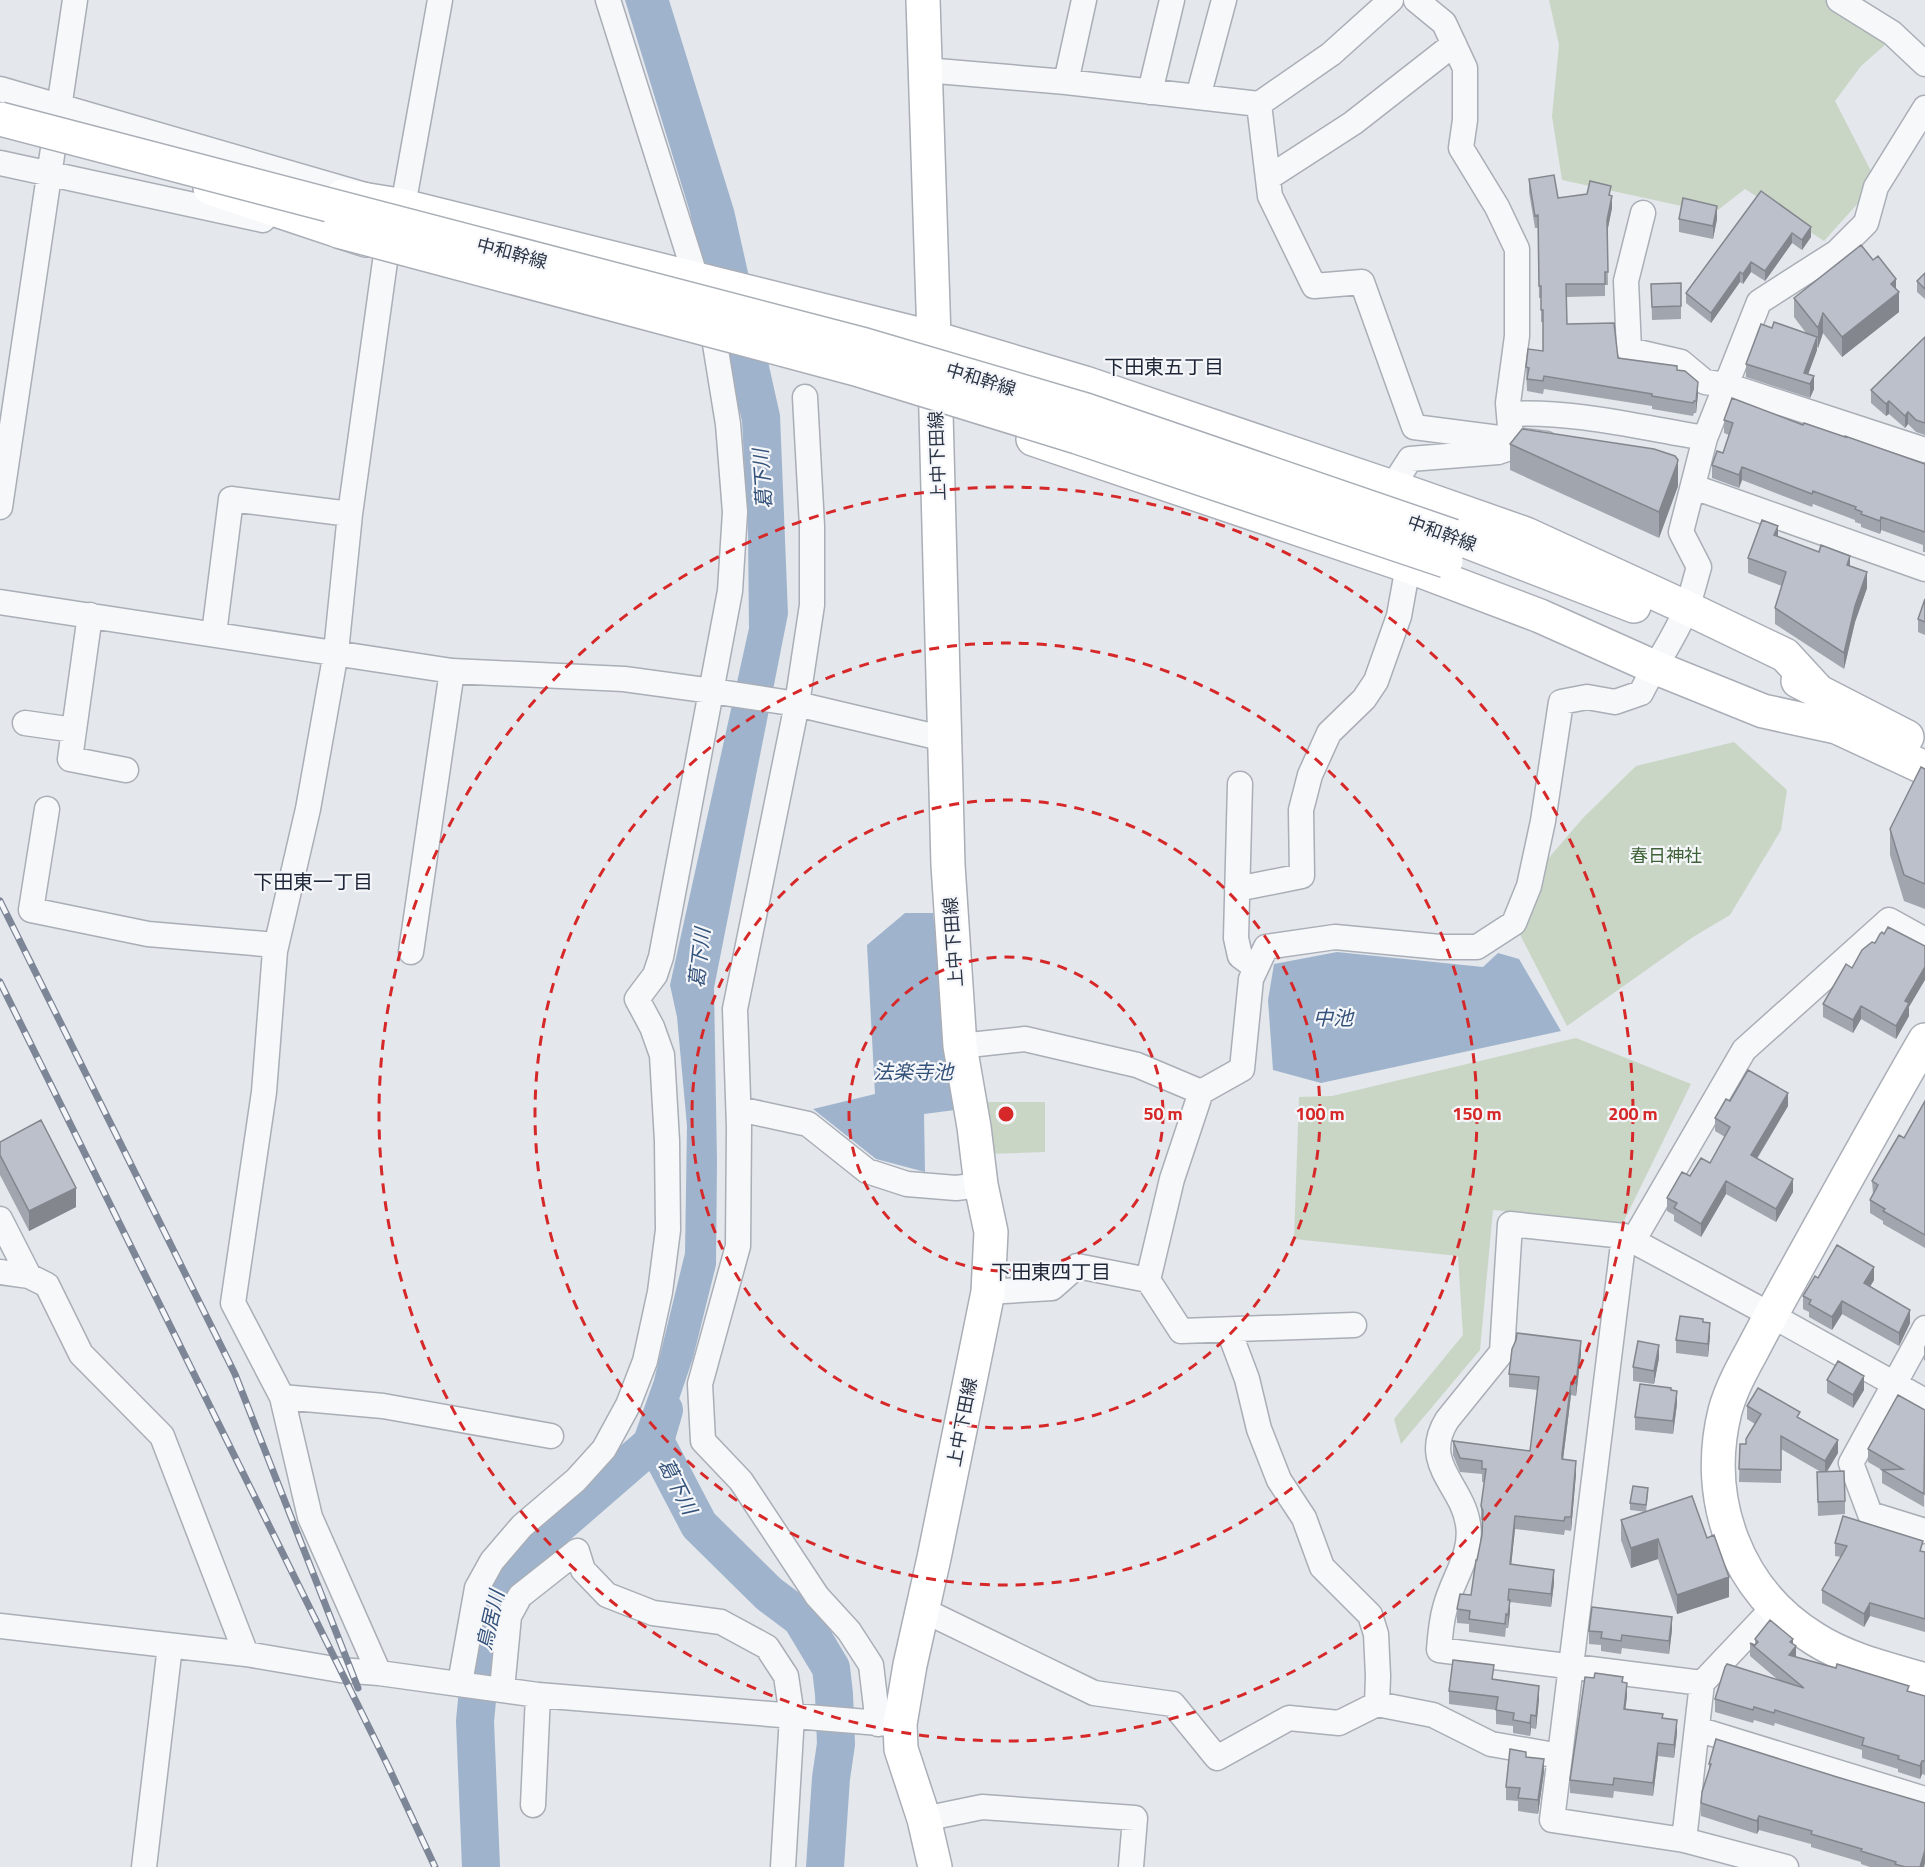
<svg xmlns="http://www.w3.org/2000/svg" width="1925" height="1867" viewBox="0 0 1925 1867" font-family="'Titillium Web','Noto Sans JP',sans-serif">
<rect width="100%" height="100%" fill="#e4e7ec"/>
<!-- green -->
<path fill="#c9d6c5" d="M1549 0H1826L1886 44 1861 66 1835 101 1871 171 1860 201 1824 241 1745 189 1714 213 1562 180 1552 116 1559 45Z
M1734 742 1787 790 1781 830 1730 915 1693 937 1567 1026 1514 923 1547 860 1583 818 1636 766Z
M1576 1038 1691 1084 1623 1223 1493 1210 1480 1350 1401 1444 1394 1419 1463 1335 1458 1256 1294 1239 1299 1097 1332 1096Z
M978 1102H1045V1152L987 1154Z"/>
<!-- water -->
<path fill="#9fb4cc" d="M625 0H669L734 210 780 415 788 614 714 988 717 1161 716 1265 693 1358 669 1429 672 1454 645 1465 632 1442 654 1380 685 1253 687 1126 677 1017 670 985 749 628 748 534 742 421 689 209Z
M905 913H933L955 1110 924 1114 925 1172 876 1159 813 1109 875 1094 867 945Z
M1337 952 1483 967 1498 953 1519 959 1561 1031 1321 1083 1273 1070 1268 1000 1274 964Z"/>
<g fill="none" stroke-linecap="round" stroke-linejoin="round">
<!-- river -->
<path stroke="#9fb4cc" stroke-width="38" d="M664 1410 655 1441 699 1525 769 1594 801 1618 831 1668 834 1694 836 1744 831 1778 825 1867
M481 1867 475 1721 484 1630 495 1586 519 1559 655 1441"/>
<defs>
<path id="street" d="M1839 0 1892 33 1925 64
M925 70 1066 82 1259 104 1331 54 1391 0
M1066 82 1084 0
M0 89 403 206 440 0
M1150 92 1172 0
M1198 97 1224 0
M1259 104 1270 196 1314 286 1362 282 1414 427 1546 444
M0 163 263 220
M1268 178 1353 123 1454 44
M1643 213 1626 281 1629 350 1681 362 1705 382 1726 385 1925 450
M371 243 387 247 350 514 336 652 308 809 275 951 264 1092 233 1303 282 1397 310 1517 379 1673
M805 397 812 526V605L797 704 735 1009 739 1127 738 1246 700 1384 703 1441 741 1481 817 1596 849 1631 871 1665 878 1724
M1509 414C1572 410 1643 428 1705 438
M1392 487 1410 459 1498 452 1510 448 1511 439 1508 403 1517 336V249L1497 207 1461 148 1465 120V68L1444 23 1416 0
M1694 487 1925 569
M0 507 75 0
M0 602 452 671 624 679 712 691 797 704 945 739
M90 615 70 759 126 770
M214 634 231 499 350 514
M25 723 74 730
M1240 784 1236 938 1240 956 1256 968
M47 809 31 910 148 934 276 945
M1237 889 1302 876 1301 810 1310 775 1329 733 1364 699 1376 681 1399 616 1408 566
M411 952 452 671
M960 1046 1025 1039 1137 1065 1201 1092 1242 1069 1251 979 1266 947 1335 937 1440 947H1477L1514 923 1529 886 1543 821 1561 702 1587 697 1615 702 1641 693C1655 664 1675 638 1687 607 1692 594 1695 580 1699 567L1681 532 1705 438 1759 302 1837 252 1866 223 1876 187 1925 108
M1201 1092 1172 1179 1148 1280 1181 1331 1354 1325
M739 1109 808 1124 867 1171 907 1184 956 1188 981 1185
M0 1219 29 1276
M1624 1236 1552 1820 1684 1840 1786 1867
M1633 1241 1744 1050 1889 920 1925 940
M0 1272 29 1276 47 1285 81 1354 162 1436 246 1654
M988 1292 1052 1288 1077 1266 1148 1280
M1925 1328 1851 1463 1870 1514 1925 1531
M1229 1331 1247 1379 1259 1429 1279 1480 1304 1518 1322 1567 1370 1615 1376 1634 1378 1676 1377 1704
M282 1397 383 1406 551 1436
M1774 1607 1702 1683 1439 1650C1440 1636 1441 1622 1445 1608 1452 1579 1473 1555 1468 1524 1462 1484 1420 1464 1447 1420L1502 1352 1510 1224 1624 1236 1771 1315 1925 1401
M923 1610 1094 1693 1173 1704 1217 1758 1289 1718 1339 1723 1377 1704 1433 1715 1491 1744 1560 1756
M0 1626 246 1654 340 1670 379 1673 538 1695 892 1724
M460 1683 477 1588 492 1561 522 1526 576 1480 604 1449 628 1405 645 1361 660 1292 668 1230 667 1141 662 1055 652 1027 637 999 655 975 661 957 730 591 735 512 728 424 715 344 696 278 608 0
M502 1689 509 1616 520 1596 577 1551 583 1570 607 1595 653 1613 721 1622 767 1647 786 1676 792 1716 783 1867
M1697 1729 1925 1799
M533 1805 538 1695
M924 1819 982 1807 1135 1818 1131 1867
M1684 1840 1702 1683
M144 1867 170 1646"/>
<path id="secondary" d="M923 0 934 338 948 865 960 1046 974 1127 981 1185 991 1232 988 1292 934 1558 910 1665 900 1724 901 1749 924 1819 935 1867
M210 188 366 240
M343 196 399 205 934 338 1085 383 1392 487 1526 534 1687 608 1785 655 1819 692
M1033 439 1408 566 1540 616 1654 667 1763 711 1836 727
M1453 536 1634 606
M1798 681 1907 737
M1815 717 1925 768
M1925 1040C1883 1112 1843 1185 1803 1257 1786 1288 1769 1318 1753 1349 1742 1369 1731 1389 1725 1411 1703 1499 1736 1591 1815 1639 1848 1660 1888 1669 1925 1680"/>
</defs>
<!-- street casing -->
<use href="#street" stroke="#a9aeb7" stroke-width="27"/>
<!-- secondary casing -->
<use href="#secondary" stroke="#a9aeb7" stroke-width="36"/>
<!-- street -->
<use href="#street" stroke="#f7f8fa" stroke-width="24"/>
<!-- secondary -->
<use href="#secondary" stroke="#fff" stroke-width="33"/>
<defs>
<path id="rail" d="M0 901 235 1374 358 1688
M0 982 388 1766 435 1867"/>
</defs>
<!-- rail casing -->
<use href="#rail" stroke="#7d8696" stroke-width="7"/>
<!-- rail -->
<use href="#rail" stroke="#f4f6f9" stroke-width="4.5" stroke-dasharray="14" stroke-linecap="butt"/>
<defs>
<path id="secondary-bridge" d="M0 119 865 345 1086 410 1453 536
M338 231 856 369 1077 437 1446 561"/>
</defs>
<!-- secondary-bridge casing -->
<use href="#secondary-bridge" stroke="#a9aeb7" stroke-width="36" stroke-linecap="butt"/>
<!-- secondary-bridge -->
<use href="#secondary-bridge" stroke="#fff" stroke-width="33"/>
</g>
<!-- wall -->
<path fill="#a1a5ae" d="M1529 179 1558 198 1611 195 1612 208 1607 232 1608 285H1605V296L1567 297V324L1618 358 1677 370 1698 394 1696 413H1694L1693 416 1652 409V406L1544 389 1543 394 1527 391 1526 367 1543 351V322H1541V298H1539L1538 228H1535L1529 192Z
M1761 191 1811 237 1802 250 1792 243 1765 281 1751 272 1743 284 1740 282 1711 323 1686 303V293Z
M1679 219H1717L1713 239 1679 232Z
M1925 273V299L1917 292V281Z
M1681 283V319L1652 320 1651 284Z
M1896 289 1899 312 1842 357 1823 333 1818 348 1817 347V350L1808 374 1814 389 1810 398 1746 377V364L1772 328 1806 333 1794 317V298Z
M1925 337V435L1916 432 1908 424 1905 428 1889 414 1886 416 1871 403V390Z
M1724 420 1803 425 1925 464V552H1923V545L1881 530 1880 534 1861 527V524L1855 522V520L1813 504 1812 507 1742 480 1739 488 1712 478V465L1723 453 1729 435 1724 433Z
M1510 444 1678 486 1659 538 1510 470Z
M1778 537 1850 566 1867 588 1855 622 1844 669 1775 624V608L1782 586 1748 573V558Z
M1925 599V635L1918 632V619Z
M1925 769V909L1904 901 1890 855V829Z
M1823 1004 1909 1007V1016L1896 1039 1861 1019 1853 1033 1823 1017Z
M1925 1092V1248L1883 1224V1221L1870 1213V1200L1873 1194 1872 1181 1904 1138 1925 1101Z
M1730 1101 1788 1106 1757 1159 1793 1192 1776 1222 1726 1194 1701 1237 1674 1221V1215L1667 1211V1198L1690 1176 1710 1163 1725 1137 1715 1131V1118Z
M0 1142 76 1207 29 1231 0 1175Z
M1818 1278 1874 1280 1870 1287 1910 1323 1899 1346 1842 1314 1832 1330 1809 1317V1312L1803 1309V1296Z
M1703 1322 1710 1336 1708 1357 1676 1353V1340Z
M1925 1345V1361L1924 1360V1347Z
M1581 1354 1576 1396 1571 1395 1563 1459 1576 1474 1571 1531 1565 1530 1564 1535 1515 1529 1511 1564 1554 1583 1551 1607 1510 1602 1508 1628H1506L1505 1637 1469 1632V1624L1457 1623V1609L1471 1595 1482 1535 1483 1522 1481 1519V1506L1484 1482H1482V1474L1460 1472 1453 1455V1441L1530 1451 1538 1390 1509 1387V1374Z
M1659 1358 1654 1384 1633 1381V1367Z
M1827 1380 1864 1390 1853 1408 1827 1393Z
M1677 1404 1673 1434 1635 1430V1417Z
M1747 1406 1800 1418 1838 1453 1827 1472 1845 1501V1514L1818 1516 1817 1472H1821L1781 1449V1483L1739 1482 1740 1444H1746L1755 1424 1747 1419Z
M1925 1410 1924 1507 1882 1483V1470L1868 1462V1449Z
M1648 1494 1646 1512 1630 1510V1503Z
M1621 1520 1707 1538 1729 1597 1677 1614 1658 1559 1631 1568 1621 1540Z
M1835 1543 1925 1552V1632L1870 1616 1864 1627 1822 1603V1590L1841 1557 1835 1556Z
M1672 1630 1669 1654 1622 1648 1621 1654 1601 1651V1645L1589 1644V1631Z
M1755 1639 1793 1644 1796 1657 1925 1696V1775L1922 1774 1920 1779 1898 1772V1769L1862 1758V1750L1775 1723 1774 1726 1754 1720 1753 1723 1715 1712V1699L1778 1680 1750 1656V1643L1755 1645Z
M1494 1680 1539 1699 1536 1729 1531 1728 1530 1736 1513 1733V1726L1496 1724V1710L1449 1704V1691Z
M1623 1683 1627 1696 1625 1709 1663 1718 1677 1733 1674 1758 1658 1756 1653 1796 1614 1791 1613 1798 1570 1793V1780Z
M1709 1764 1924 1867H1870L1861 1864V1862L1811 1847V1844L1759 1830 1757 1834 1701 1816V1803L1709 1772Z
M1544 1772 1538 1814 1518 1811V1801L1506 1800V1787Z"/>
<!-- shaded-wall -->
<path fill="#83868d" d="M1612 196V208L1607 233V220Z
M1717 206V219L1713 239V226Z
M1811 227V237L1802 250V240Z
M1792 233V243L1765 281V271Z
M1751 262V272L1743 284V274Z
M1740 272V282L1711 323V313Z
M1896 279V295L1899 292V312L1842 357V337Z
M1823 313V333L1818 348V328Z
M1817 337V350L1805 383 1804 373Z
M1814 376V389L1810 398V384Z
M1698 382V394L1696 413V401Z
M1889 401V414L1886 416V404Z
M1908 412V424L1905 428V416Z
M1678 460V486L1659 538V512Z
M1742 467V480L1739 488V475Z
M1881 517V530L1880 534V521Z
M1778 526V541L1774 535Z
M1850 556V572L1847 565Z
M1867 572V588L1855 622 1844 669V653L1855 606Z
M1925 967V980L1909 1007V1016L1896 1039V1026L1905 1001Z
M1861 1006V1019L1853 1033V1020Z
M1788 1093V1106L1751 1168V1155Z
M1793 1179V1192L1776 1222V1209Z
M1726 1181V1194L1701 1237V1224Z
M76 1188V1207L29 1231V1211Z
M1874 1267V1280L1864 1296V1283Z
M1842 1301V1314L1832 1330V1317Z
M1910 1310V1323L1899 1346V1333Z
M1710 1323V1336L1708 1357V1344Z
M1581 1341V1354L1576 1396V1383Z
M1659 1345V1358L1654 1384V1371Z
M1864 1376V1390L1853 1408V1395Z
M1571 1382V1395L1562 1468V1454Z
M1677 1391V1404L1673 1434V1421Z
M1838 1440V1453L1825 1474V1461Z
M1576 1461V1474L1571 1531V1517Z
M1515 1516V1529L1510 1577V1564Z
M1658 1539V1559L1631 1568V1548Z
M1554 1570V1583L1551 1607V1594Z
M1729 1577V1597L1677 1614V1595Z
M1510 1600V1613L1508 1628V1615Z
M1870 1603V1616L1864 1627V1614Z
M1672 1617V1630L1669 1654V1641Z
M1793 1639V1650L1796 1646V1659L1789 1655 1790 1642Z
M1627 1683V1696L1624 1722V1709Z
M1539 1686V1699L1536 1729V1716Z
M1531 1715V1728L1530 1736V1723Z
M1677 1720V1733L1674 1758V1745Z
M1658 1743V1756L1653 1796V1783Z
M1544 1759V1772L1538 1814V1800Z
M1922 1761V1774L1920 1779V1766Z
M1759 1816V1830L1757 1834V1821Z
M1925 1850V1863L1924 1867H1920Z"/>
<!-- building -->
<path fill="#bbc0ca" stroke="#83868d" stroke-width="1.5" d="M1554 175 1558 198 1587 194 1590 181 1611 186 1609 195 1612 196 1607 220 1608 272H1605V284H1566L1567 324 1614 323 1618 358 1677 366V370L1685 371 1698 382 1696 401H1694L1693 403 1652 396V394L1544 376 1543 381 1527 379 1529 368 1526 367 1528 349 1543 351V310H1541V286H1539L1538 215 1535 216 1529 179Z
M1761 191 1811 227 1802 240 1792 233 1765 271 1751 262 1743 274 1740 272 1711 313 1686 293Z
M1683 198 1717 206 1713 226 1679 219Z
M1861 245 1873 260 1878 256 1896 279 1891 284 1899 292 1842 337 1823 313 1818 328 1794 298Z
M1925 273V289L1917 281Z
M1681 283V306L1652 307 1651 284Z
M1774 322 1817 337 1804 373 1814 376 1810 384 1746 364 1761 324 1772 328Z
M1925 337V423L1916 420 1908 412 1905 416 1889 401 1886 404 1871 390Z
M1732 398 1803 425 1804 423 1845 437V436L1925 464V532L1881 517 1880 521 1861 514 1862 512 1855 509 1856 507 1813 491 1812 494 1742 467 1739 475 1712 465 1717 451 1723 453 1733 423 1724 420Z
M1522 429 1654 449 1675 456 1678 460 1677 464 1659 512 1510 444Z
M1762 520 1778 526 1774 535 1819 552 1821 545 1850 556 1847 565 1867 572 1855 606 1844 653 1775 608 1786 572 1748 558Z
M1925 599V622L1918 619Z
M1921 767 1925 769V884L1904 875 1890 829Z
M1888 927 1925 946V967L1905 1001 1909 1003 1896 1026 1861 1006 1853 1020 1823 1004 1845 966 1846 964 1852 968 1862 950 1872 942 1875 943 1880 934 1882 932 1884 934Z
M1748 1070 1788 1093 1751 1155 1793 1179 1776 1209 1726 1181 1701 1224 1674 1208 1677 1203 1667 1198 1682 1172 1690 1176 1701 1158 1710 1163 1730 1127 1715 1118 1726 1099 1730 1101Z
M1925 1101V1235L1883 1211 1885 1209 1870 1200 1878 1185 1872 1181 1899 1135 1904 1138Z
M41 1120 76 1188 29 1211 0 1155V1142Z
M1837 1245 1874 1267 1864 1283 1910 1310 1899 1333 1842 1301 1832 1317 1809 1304 1811 1300 1803 1296 1815 1276 1818 1278Z
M1680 1316 1703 1319V1322L1710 1323 1708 1344 1676 1340Z
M1517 1333 1581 1341 1576 1383 1571 1382 1562 1454V1459L1576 1461 1571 1517H1565L1564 1521 1515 1516 1510 1564 1554 1570 1551 1594 1509 1589 1508 1600H1510L1508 1615 1506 1614 1505 1624 1469 1619 1470 1611 1457 1609 1460 1594 1471 1595 1476 1560H1477L1482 1535 1483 1511 1481 1506 1486 1469H1482V1461L1460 1458 1453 1441 1530 1451 1539 1377 1509 1374 1512 1349 1516 1340Z
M1638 1341 1659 1345 1654 1371 1633 1367Z
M1838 1361 1864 1376 1853 1395 1827 1380Z
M1640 1384 1671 1388V1390L1677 1391 1673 1421 1635 1417Z
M1758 1388 1800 1412 1797 1417 1838 1440 1825 1461 1781 1436V1470L1739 1469 1740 1444H1746V1439L1761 1414 1747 1406Z
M1898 1395 1925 1410 1924 1494 1882 1470 1903 1469 1868 1449Z
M1844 1471 1845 1501 1818 1502 1817 1472Z
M1633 1486 1648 1488 1646 1505 1630 1503Z
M1692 1496 1707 1538 1714 1535 1729 1577 1677 1595 1658 1539 1631 1548 1621 1520Z
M1843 1516 1923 1541 1920 1551 1925 1552V1619L1870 1603 1864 1614 1822 1590 1847 1546 1835 1543Z
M1592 1607 1672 1617 1669 1641 1622 1635 1621 1641 1601 1638 1602 1632 1589 1631Z
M1770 1620 1793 1639 1790 1642 1796 1646 1789 1655 1836 1668 1837 1664 1909 1686 1907 1691 1925 1696V1761H1922L1920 1766 1898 1759 1899 1756 1862 1745 1864 1738 1775 1710 1774 1713 1754 1707 1753 1710 1715 1699 1725 1667 1727 1664 1804 1688 1750 1643 1755 1645 1758 1642 1755 1639Z
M1453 1660 1494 1665 1492 1679 1539 1686 1536 1716 1531 1715 1530 1723 1513 1720 1514 1713 1496 1710 1498 1697 1449 1691Z
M1595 1673 1623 1677 1622 1682 1627 1683 1624 1709 1663 1714 1662 1718 1677 1720 1674 1745 1658 1743 1653 1783 1614 1778 1613 1785 1570 1780 1585 1677 1594 1678Z
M1716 1739 1837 1777 1925 1803V1850L1920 1867H1905L1895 1864 1896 1862 1861 1851 1862 1849 1811 1834 1812 1831 1759 1816 1757 1821 1701 1803 1702 1792 1711 1764H1709Z
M1510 1749 1526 1752V1757L1544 1759 1538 1800 1518 1798 1520 1788 1506 1787Z"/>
<!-- distance rings -->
<g fill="none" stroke="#d62828" stroke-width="3" stroke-dasharray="10 8">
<circle cx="1006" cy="1114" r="157"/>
<circle cx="1006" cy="1114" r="314"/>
<circle cx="1006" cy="1114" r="471"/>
<circle cx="1006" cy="1114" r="627"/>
</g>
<g text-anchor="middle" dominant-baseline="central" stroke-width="4.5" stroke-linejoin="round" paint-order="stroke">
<!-- street labels -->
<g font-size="18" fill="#2b3445" stroke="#f4f6f9">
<text transform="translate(512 253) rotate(15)">中和幹線</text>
<text transform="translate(981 379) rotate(17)">中和幹線</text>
<text transform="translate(937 456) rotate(-92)">上中下田線</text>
<text transform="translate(1442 533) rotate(20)">中和幹線</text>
<text transform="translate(953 942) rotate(-94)">上中下田線</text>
<text transform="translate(962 1422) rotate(-79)">上中下田線</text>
</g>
<!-- park labels -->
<g font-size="18" fill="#3f6138" stroke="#f4f6f9">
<text x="1666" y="855">春日神社</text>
</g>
<!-- neighbourhood labels -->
<g font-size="20" fill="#1d2536" stroke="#f4f6f9">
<text x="1164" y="366">下田東五丁目</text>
<text x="313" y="881">下田東一丁目</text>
<text x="1051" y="1271">下田東四丁目</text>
</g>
<!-- water labels -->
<g font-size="20" font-style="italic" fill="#34527a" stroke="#f4f6f9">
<text transform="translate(762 479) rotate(-94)">葛下川</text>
<text transform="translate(699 958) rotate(-84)">葛下川</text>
<text x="1333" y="1017">中池</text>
<text x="913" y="1071">法楽寺池</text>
<text transform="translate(678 1486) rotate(63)">葛下川</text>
<text transform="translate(490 1620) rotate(-77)">鳥居川</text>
</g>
</g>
<circle cx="1006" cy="1114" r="9" fill="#d62828" stroke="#f4f6f9" stroke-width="3"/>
<g font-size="18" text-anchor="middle" font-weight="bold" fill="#d62828" stroke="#f4f6f9" stroke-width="4.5" stroke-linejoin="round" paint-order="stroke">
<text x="1163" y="1120">50 m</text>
<text x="1320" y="1120">100 m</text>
<text x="1477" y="1120">150 m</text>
<text x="1633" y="1120">200 m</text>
</g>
</svg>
